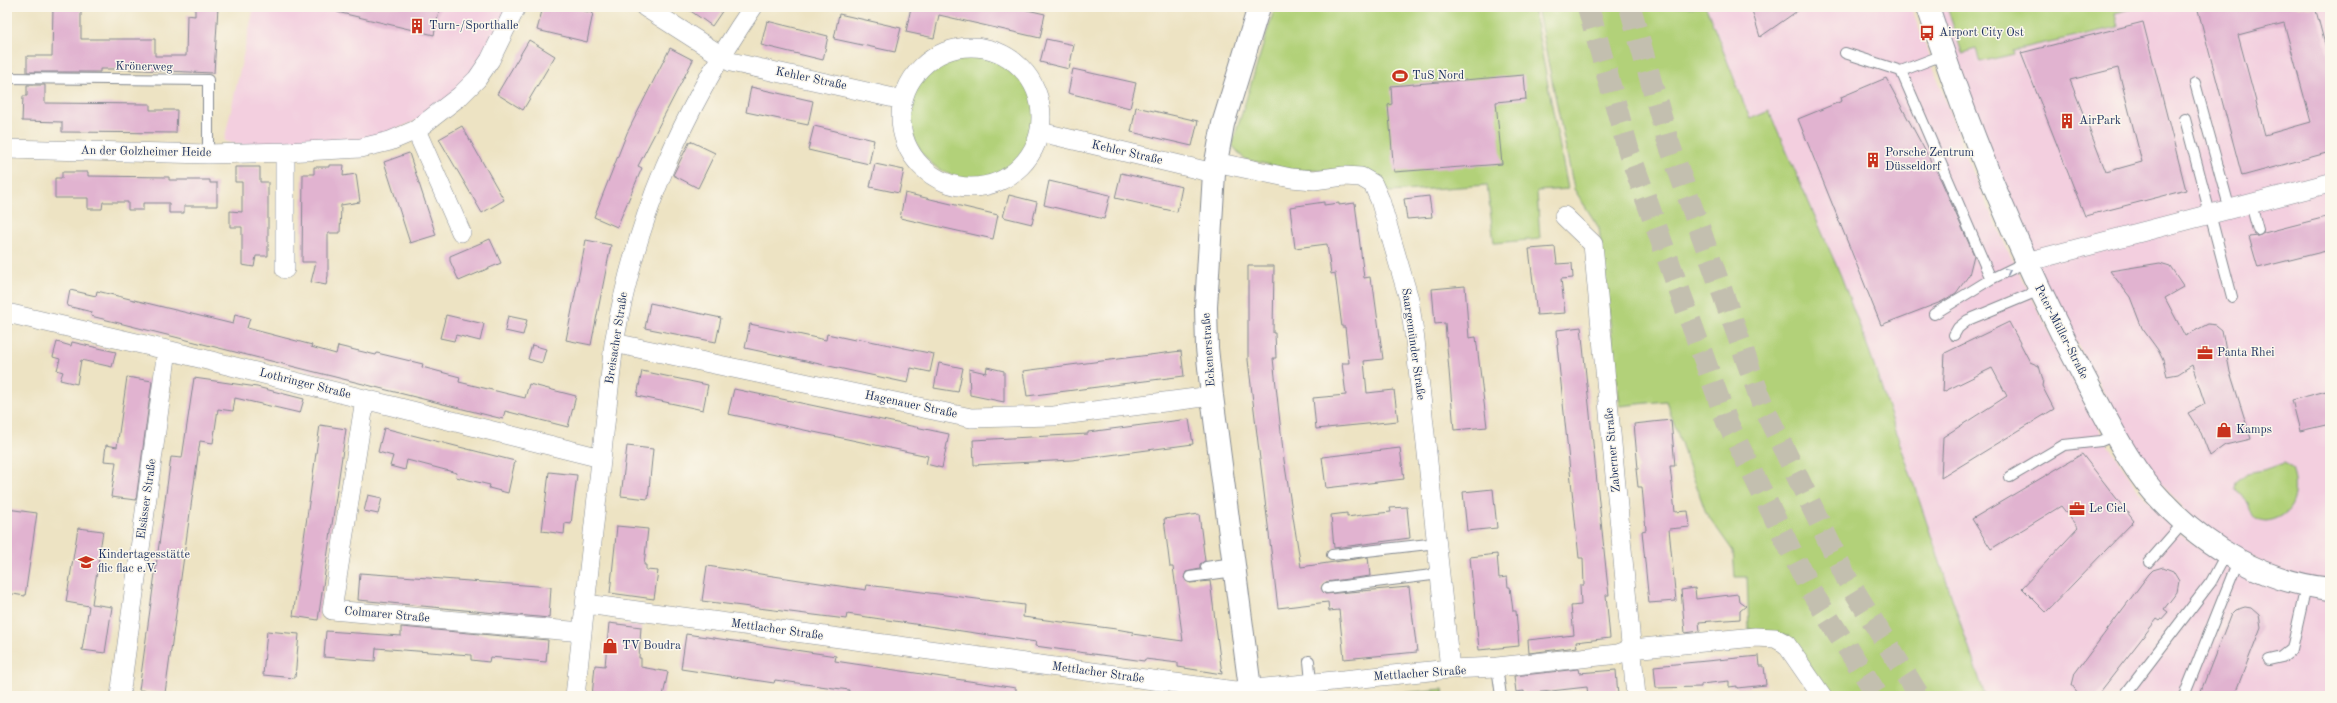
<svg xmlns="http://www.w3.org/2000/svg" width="2337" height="703" viewBox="0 0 2337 703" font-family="'Old Standard TT',serif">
<rect width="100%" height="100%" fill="#fbf7ec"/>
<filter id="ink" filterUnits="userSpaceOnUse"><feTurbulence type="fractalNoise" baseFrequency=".025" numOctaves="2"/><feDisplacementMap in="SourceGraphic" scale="8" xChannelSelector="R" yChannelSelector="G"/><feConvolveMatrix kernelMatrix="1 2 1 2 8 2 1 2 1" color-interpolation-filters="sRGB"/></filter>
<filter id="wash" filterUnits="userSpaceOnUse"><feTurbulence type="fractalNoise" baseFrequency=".012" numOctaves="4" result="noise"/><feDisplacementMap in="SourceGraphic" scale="16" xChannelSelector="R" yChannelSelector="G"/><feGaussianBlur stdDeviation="0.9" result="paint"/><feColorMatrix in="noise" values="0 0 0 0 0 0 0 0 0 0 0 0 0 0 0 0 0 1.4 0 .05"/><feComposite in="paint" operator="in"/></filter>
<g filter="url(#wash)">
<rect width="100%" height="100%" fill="#ede3c3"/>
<!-- built -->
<path fill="#f3cfdf" d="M254 7H510L488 57 436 112 360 145 257 150 224 141Z
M1706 7H1911L1968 161 2007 249 2106 441 2139 491 2175 531 2218 560 2330 596V696H1985L1870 354 1841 276 1769 111 1750 119Z
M1933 7H2330V585L2280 573 2197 524 2158 481 2131 443 2037 271Z"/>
<!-- green -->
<path fill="#b2d179" stroke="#66806c" d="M1275 7H1533L1568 189 1537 191 1540 239 1494 243 1487 185 1390 192 1364 171 1291 170 1244 159 1232 145Z
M1537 7H1706L1750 119 1769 111 1841 276 1870 354 1985 696H1829L1790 636 1749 630 1747 577H1735L1733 551 1706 513 1666 401 1620 406 1599 228 1574 189Z
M1947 7H2138L2115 13 2118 27 2013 50 2014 54 1980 62 1976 49 1962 53Z
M910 116a63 63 0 1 1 126 0a63 63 0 1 1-126 0Z
M2284 463 2292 467C2298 487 2298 511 2275 519 2269 521 2263 522 2257 519 2251 516 2251 509 2248 503 2245 498 2239 495 2235 490L2236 482 2247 473 2264 470Z
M1443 689 1444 696H1374Z"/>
<g id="blocks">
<!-- building -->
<path fill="#e1b3d0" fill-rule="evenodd" d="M53 7H81V39H155V56H186L187 15 195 16V7H218L214 73 114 69H100V72H27V56H52Z
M338 7H440L434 35 337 12Z
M543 7H569L593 13 587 42 537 30Z
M685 7H725L712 26Z
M911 7 927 10V7H1014L1045 14 1040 38 939 15 934 38 906 32Z
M1751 7H1803L1760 37Z
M2210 7H2315L2330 63V152L2242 176 2198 10ZM2284 23 2311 122 2265 135 2238 35Z
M839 14 901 28 895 52 834 39Z
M767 21 828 36 823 60 761 45Z
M2143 22 2186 190 2085 216 2021 53ZM2118 68 2142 162 2106 172 2070 80Z
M1046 39 1074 45 1069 69 1040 62Z
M529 40 555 56 523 110 497 94Z
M670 48 693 60 638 166 642 168 617 227 594 217 627 133Z
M1073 69 1136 83 1130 108 1068 93Z
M1524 75 1526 99 1496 102 1502 164 1394 172 1388 105 1392 104 1391 86Z
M1886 78 1941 180 1974 255 1969 275 1956 293 1941 302 1881 325 1798 119 1842 101 1841 97Z
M27 85H45V103L150 104V110H177L176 133 62 132V122L22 121 23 96H27Z
M751 87 813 101 808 125 746 112Z
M1136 107 1198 121 1192 146 1131 132Z
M462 126 504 200 482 213 439 139Z
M814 126 874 140 869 164 808 150Z
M690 141 715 153 698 188 673 175Z
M409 153 436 235 410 243 384 162Z
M875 164 904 170 899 193 870 187Z
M329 165H344L343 176 356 174 360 202 341 205 340 233H328V276L326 285 311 282 316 262H302L303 174H314V167H329Z
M235 167H260V182H268V256H256L254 267 242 265V227H230V211L242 212V182H235Z
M62 172H88V176L169 177V180H210V183H217V206H184V213H169V203H143V210H128V202H103L102 209H88V198H55V178H62Z
M1121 173 1182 187 1177 212 1115 198Z
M1049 181 1110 195 1104 219 1044 205Z
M905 193 998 215 993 239 900 218Z
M1009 195 1037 202 1032 224 1003 217Z
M1429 196 1432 217 1407 219 1404 199Z
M1324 202V205L1339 203V205L1355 203 1364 278 1370 277 1371 285H1373L1383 359 1364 361 1367 393 1394 390 1398 421 1316 429 1313 398 1346 395 1342 363H1349L1345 327H1342L1335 273 1331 274 1327 244 1295 248 1290 207Z
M2330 216V250L2258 268 2249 237 2259 236 2264 233Z
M490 239 501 263 459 281 450 261V256Z
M586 240 611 245 591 345 566 340Z
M1555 247 1557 264 1572 263 1573 278 1561 279 1565 313 1537 315 1529 249Z
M2160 263 2170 266 2184 287 2165 298 2185 336 2208 324 2216 325 2222 330 2230 372 2251 439 2225 445 2210 456 2201 433 2188 413 2205 404 2192 365 2178 374 2167 376 2163 360 2158 350 2142 328 2130 297 2110 271Z
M1248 266H1274L1273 333H1275L1276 358H1273L1284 460 1301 567 1368 557 1370 576 1326 582 1321 588 1325 594 1409 587 1417 652 1344 659 1339 610 1329 611 1328 602 1278 608 1248 360Z
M1465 286 1469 338 1476 337 1487 427 1454 430 1445 323 1435 324 1432 289Z
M70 290 96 296 97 291 233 324 235 314 250 318 247 328 312 345 311 347 336 354 338 346 376 355 377 353 423 364 422 367 460 377 459 382 525 398 529 384 576 396 568 427 505 411 503 419 91 316 92 312 67 306Z
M650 303 721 318 716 342 645 328Z
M446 315 484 324 480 341 456 335 454 341 440 338Z
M508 316 527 320 523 335 505 331Z
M2009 322 2030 362 2039 366 2043 380 2042 386 2054 409 1941 478 1943 437 2007 396 1992 368 1943 392 1945 353Z
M750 324 826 340 827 334 855 340V338L934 354 930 372 911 368 908 383 745 348Z
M1581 327 1607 579 1609 595H1606L1610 638 1576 642 1577 647 1529 653 1528 640 1574 635 1571 606 1581 605 1580 585H1584L1583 558H1579L1557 345H1558L1557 330Z
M57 342 71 346 72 342 116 352 112 367 81 360 77 384 60 380 63 372 57 370 60 359 53 357Z
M532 345 546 349 542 363 528 359Z
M1181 351 1184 376 1027 396 1023 371Z
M939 363 963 368 958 392 934 388Z
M987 367 1004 371V402L970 395 969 369 986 373Z
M642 371 708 385 703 410 637 396Z
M127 377 152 381 136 500 111 497 116 462 104 461 106 445 117 447Z
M194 378 257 387 304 399 300 413 235 398 233 411 218 409 213 443 200 441 165 693 139 690 171 457 182 458Z
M734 389 949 434 942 468 926 464 928 456 728 414Z
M2330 390V424L2300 431 2292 400Z
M1189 419 1193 444 1072 460 974 465 973 440 1088 434V432Z
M1671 420 1675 466H1670L1675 512 1688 511 1690 527 1669 529 1676 601 1649 603 1642 531 1646 530 1642 487H1638L1636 469H1638L1634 424Z
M320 425 346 429 318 620 293 616Z
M384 428 515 461 508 493 489 488 490 485 456 477 457 473 407 460 405 470 390 466 393 456 378 452Z
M627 446 653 449 648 499 621 496Z
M1400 448 1404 479 1326 488 1322 457Z
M2082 454 2134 521 2046 612 2022 588 2078 528 2061 506 1991 549 1972 519Z
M549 472 577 475 571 524 565 523 564 534 542 531Z
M1493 489 1497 528 1467 531 1463 492Z
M368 495 382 498 378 514 364 511Z
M1407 507 1410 538 1334 548 1331 515 1347 513V517L1362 515 1391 512 1390 508Z
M7 509 37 513 25 596 7 593Z
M1199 514 1205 561 1200 564V569L1186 572 1184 578 1190 583 1210 581 1222 674 1178 667V663L1145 659 1144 661 1035 646 1036 642 847 614 846 619 702 601 707 566 866 590 867 585 1024 605 1023 617 1116 629 1133 632 1132 634 1183 641 1173 567H1170L1164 519Z
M617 526 648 529 644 565H646V570L658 571 654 599 610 593Z
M78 528 103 531 92 604 112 607 105 653 82 650 89 606 66 602Z
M1497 554 1499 578 1507 577 1508 587H1510L1513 611H1516L1519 646 1479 650 1470 557Z
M2163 567 2173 571 2179 581 2177 592 2164 609 2168 612 2160 621 2157 619 2097 696H2080L2072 685 2075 673 2149 574 2153 570Z
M360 573 551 587 549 618 358 600Z
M1695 588 1696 599 1738 594 1739 601 1746 606 1740 611V619L1699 622 1700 631 1685 633 1681 590Z
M2245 607 2251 608 2259 615 2261 627 2234 696H2199L2231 614 2235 610Z
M609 623 641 627 639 658H641V667L668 672 663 696H592L595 665 605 666Z
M401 627 548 640 546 662 490 657 489 662 471 660V655L376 648 375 661 324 657 326 631 401 636Z
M267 631 299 634 295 678 263 675Z
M686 634 836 656 835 661 1016 688V696H848L849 690 775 680 774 683 681 669Z
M1759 656 1760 666H1764L1766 685 1737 688V686L1729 687V681L1701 684V687L1656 688 1654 666Z
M1578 669 1579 673 1616 670 1618 696H1588L1587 687 1524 694V691L1516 692 1514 676Z"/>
</g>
</g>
<g filter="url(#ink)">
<use href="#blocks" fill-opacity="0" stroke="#848990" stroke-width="1"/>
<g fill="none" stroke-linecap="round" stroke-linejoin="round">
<!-- highway-tunnel -->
<path stroke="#c3bfaf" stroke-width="22" stroke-dasharray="22 11" stroke-linecap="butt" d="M1588 7 1629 152 1727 422 1811 591 1878 696
M1630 7 1667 138 1763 406 1847 579 1919 696"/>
<defs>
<path id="lane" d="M1845 53 1901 71
M1943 55 1901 71 1991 279
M7 78 208 80V154
M2195 83 2230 210
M2185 119 2232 297
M2251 204 2258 230
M1934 314 1991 279 2026 262
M1954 335 1958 328 1968 320 2040 290
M2010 477 2064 445 2101 441 2115 435
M1332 555 1437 543
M2149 562 2184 522
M1206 567 1233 563
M1190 577 1235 571
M1327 588 1440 574
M2269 660 2282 657 2292 649 2306 586
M1309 661 1311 682
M1497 667 1501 696
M2124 696 2211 582 2226 554
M2184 696 2238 561"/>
<path id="street" d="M645 7 731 62 903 100
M901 117a70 70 0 1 1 140 0a70 70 0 1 1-140 0Z
M416 130 461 232
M1040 132 1214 173
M7 149 208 154 285 152 361 148 390 141 416 130 460 96 477 79 490 60 516 7
M1215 162 1291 178 1314 180 1344 176 1361 177 1373 184 1380 200 1409 299 1415 340 1450 669
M1564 216 1593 244 1636 696
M2026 262 2330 183
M285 269V152
M7 313 167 350 601 458
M614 343 971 418 1054 416 1212 396
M365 399 332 610 582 632
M586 604 1235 691 1450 669 1497 667 1618 654 1632 649 1755 637 1775 638 1786 644 1822 696
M120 696 167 350
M575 696 614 343C636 217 681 112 753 7"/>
<path id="secondary" d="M1928 7C1971 139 2024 266 2090 388 2110 425 2132 471 2162 501 2207 548 2264 582 2330 589
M1251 696 1212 396 1207 348 1206 307 1214 173 1223 124 1259 7"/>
</defs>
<!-- lane casing -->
<use href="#lane" stroke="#848990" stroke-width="12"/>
<!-- street casing -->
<use href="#street" stroke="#848990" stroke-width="20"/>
<!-- secondary casing -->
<use href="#secondary" stroke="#848990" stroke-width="24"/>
<!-- lane -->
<use href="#lane" stroke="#fff" stroke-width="10"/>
<!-- street -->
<use href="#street" stroke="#fff" stroke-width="19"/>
<!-- secondary -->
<use href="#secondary" stroke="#fff" stroke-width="22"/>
</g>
<!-- one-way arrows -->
<defs><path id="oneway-chevron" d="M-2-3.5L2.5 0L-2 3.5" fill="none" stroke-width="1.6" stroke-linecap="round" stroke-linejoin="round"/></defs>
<use stroke="#8d97ae" href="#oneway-chevron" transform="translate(2008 271) rotate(-25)"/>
</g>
<!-- icons -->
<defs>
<symbol id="building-bare" viewBox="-9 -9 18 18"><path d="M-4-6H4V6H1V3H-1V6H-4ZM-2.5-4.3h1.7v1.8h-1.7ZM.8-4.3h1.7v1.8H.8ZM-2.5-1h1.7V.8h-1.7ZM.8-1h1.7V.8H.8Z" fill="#c8321e" stroke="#fbf7ec" stroke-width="2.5" paint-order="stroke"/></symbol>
<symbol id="bus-bare" viewBox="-9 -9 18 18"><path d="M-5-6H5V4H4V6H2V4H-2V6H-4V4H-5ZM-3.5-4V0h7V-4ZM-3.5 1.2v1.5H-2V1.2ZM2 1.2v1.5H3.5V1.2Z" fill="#c8321e" stroke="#fbf7ec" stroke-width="2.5" paint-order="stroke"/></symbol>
<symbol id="stadium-bare" viewBox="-9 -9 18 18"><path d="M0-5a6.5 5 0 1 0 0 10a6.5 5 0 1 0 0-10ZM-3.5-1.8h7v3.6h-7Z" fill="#c8321e" stroke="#fbf7ec" stroke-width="2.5" paint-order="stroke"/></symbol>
<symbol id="office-bare" viewBox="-9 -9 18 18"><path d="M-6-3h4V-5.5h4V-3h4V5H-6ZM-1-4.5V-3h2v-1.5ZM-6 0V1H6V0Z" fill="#c8321e" stroke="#fbf7ec" stroke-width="2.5" paint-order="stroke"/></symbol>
<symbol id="shop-bare" viewBox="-9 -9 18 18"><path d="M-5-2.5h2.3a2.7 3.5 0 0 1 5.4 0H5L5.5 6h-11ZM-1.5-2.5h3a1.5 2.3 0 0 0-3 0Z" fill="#c8321e" stroke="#fbf7ec" stroke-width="2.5" paint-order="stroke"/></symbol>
<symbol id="school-bare" viewBox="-9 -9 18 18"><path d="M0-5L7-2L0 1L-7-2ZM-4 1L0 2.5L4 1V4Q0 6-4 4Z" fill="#c8321e" stroke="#fbf7ec" stroke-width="2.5" paint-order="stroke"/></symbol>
</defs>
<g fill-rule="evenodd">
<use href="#building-bare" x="406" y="15" width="22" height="22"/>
<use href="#bus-bare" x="1916" y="22" width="22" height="22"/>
<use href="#stadium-bare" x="1389" y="65" width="22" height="22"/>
<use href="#building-bare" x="2056" y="110" width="22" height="22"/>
<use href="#building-bare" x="1862" y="149" width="22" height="22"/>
<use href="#office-bare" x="2194" y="342" width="22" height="22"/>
<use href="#shop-bare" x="2213" y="419" width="22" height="22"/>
<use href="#office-bare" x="2066" y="498" width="22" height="22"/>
<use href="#school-bare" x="75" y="551" width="22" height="22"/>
<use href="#shop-bare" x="599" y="635" width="22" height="22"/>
</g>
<g text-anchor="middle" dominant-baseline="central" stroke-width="3" stroke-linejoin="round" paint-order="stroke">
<!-- poi labels -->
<g font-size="12" fill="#1b2f5e" stroke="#fbf7ec" text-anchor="start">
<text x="429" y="26">Turn-/Sporthalle</text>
<text x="1939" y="33">Airport City Ost</text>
<text x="1412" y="76">TuS Nord</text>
<text x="2079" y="121">AirPark</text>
<text x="1885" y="153">Porsche Zentrum<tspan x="1885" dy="14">Düsseldorf</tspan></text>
<text x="2217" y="353">Panta Rhei</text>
<text x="2236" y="430">Kamps</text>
<text x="2089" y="509">Le Ciel</text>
<text x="98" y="555">Kindertagesstätte<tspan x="98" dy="14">flic flac e.V.</tspan></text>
<text x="622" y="646">TV Boudra</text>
</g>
<!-- street labels -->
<g font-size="12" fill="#1b2f5e" stroke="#fbf7ec">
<text transform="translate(144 67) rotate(1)">Krönerweg</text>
<text transform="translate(811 79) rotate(12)">Kehler Straße</text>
<text transform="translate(146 152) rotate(1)">An der Golzheimer Heide</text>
<text transform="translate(1127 153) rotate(13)">Kehler Straße</text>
<text transform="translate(2061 332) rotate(63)">Peter-Müller-Straße</text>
<text transform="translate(617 338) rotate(-81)">Breisacher Straße</text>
<text transform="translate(1413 344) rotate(82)">Saargemünder Straße</text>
<text transform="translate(1209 350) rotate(-94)">Eckenerstraße</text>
<text transform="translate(305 384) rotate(14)">Lothringer Straße</text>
<text transform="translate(911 405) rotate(12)">Hagenauer Straße</text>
<text transform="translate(1613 450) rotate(-95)">Zaberner Straße</text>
<text transform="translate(147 499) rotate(-82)">Elsässer Straße</text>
<text transform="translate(387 615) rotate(5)">Colmarer Straße</text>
<text transform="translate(777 630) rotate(8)">Mettlacher Straße</text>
<text transform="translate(1098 673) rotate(8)">Mettlacher Straße</text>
<text transform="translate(1420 674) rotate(-4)">Mettlacher Straße</text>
</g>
</g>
<!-- margin -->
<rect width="2337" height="703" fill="none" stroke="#fbf7ec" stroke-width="24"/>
</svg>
